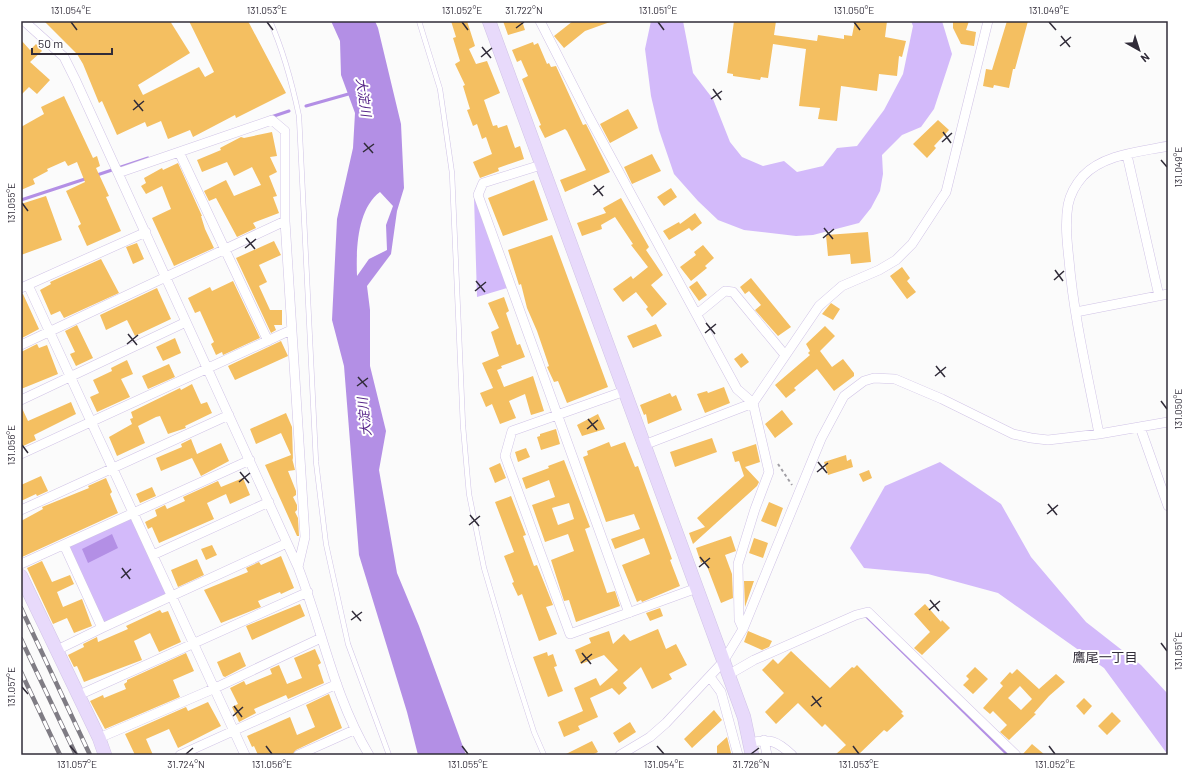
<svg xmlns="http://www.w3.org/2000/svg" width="1189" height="776" viewBox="0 0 1189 776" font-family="Barlow,'Noto Sans JP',sans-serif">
<rect width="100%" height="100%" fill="#fbfbfb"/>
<!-- green -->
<path fill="#d3bafa" d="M651 21H683L693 73 713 99 730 142 742 157 763 166 784 161 797 172 823 166 837 148 857 146 884 110 903 74 913 26 911 21H942L952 54 934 109 921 127 902 135 882 155 883 174 880 191 871 208 859 223 813 235 796 236 744 230 718 220 698 201 674 174 659 130 651 96 645 49Z
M474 197 507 288 477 297Z
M940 462 1001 504 1031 557 1086 622 1141 665 1168 694V755L1104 668 998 593 928 574 864 568 850 548 885 486Z
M133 513 172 597 102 628 64 545Z"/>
<!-- water -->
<path fill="#b38fe5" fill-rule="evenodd" d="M331 21H375L378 28 401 124 404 188 397 211 391 254 367 286 370 310V366L386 431 379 470 397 573 419 626 466 755H418L407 712 359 555 344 366 332 320 337 219 353 148 355 113 341 75 340 41ZM380 192 393 206 386 225 387 250 369 259 357 276C356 250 357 209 380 192Z
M112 534 118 548 88 563 82 549Z"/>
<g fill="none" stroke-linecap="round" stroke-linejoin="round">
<!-- stream -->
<path stroke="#b38fe5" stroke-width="3" d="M306 106 352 93
M271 117 289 111
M97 175 148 158
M21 200 88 178
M867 617 1008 755"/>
</g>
<!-- building -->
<path fill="#f4bf61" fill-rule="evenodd" d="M44 21H170L190 53 138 85 143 95 199 67 205 77 214 72 189 21H248L286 93 236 118 235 115 193 137 190 130 168 139 161 121 147 127 145 122 117 135 102 101 99 103 83 64 77 54Z
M451 21H467L475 46 469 49 476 64 487 61 500 93 484 100 493 126 497 125 498 128 507 125 515 148 520 146 524 159 498 168 499 171 480 178 473 162 492 154 486 137 482 139 477 124 473 126 467 110 470 109 463 86 465 85 455 64 460 61 453 38 456 37Z
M503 21H522L525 30 508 35Z
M573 21H610V22L585 31 564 48 554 36Z
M734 21H776L774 35 817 41 818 35 844 39V35L852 36 855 21H887L885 37 906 41 902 57 899 56 897 76 879 74 877 91 841 86 837 121 818 119 820 108 799 106 806 49 773 44 768 78 761 77 760 80 733 76V74L727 73Z
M953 21H969L966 30 976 32 974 46 961 44 953 28Z
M1007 21H1028L1015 69H1013L1009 88 994 85 993 88 983 86 986 69 992 70Z
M21 40 30 50 36 44 42 51 30 62 50 80 37 94 29 87 21 95Z
M533 42 534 45 538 43 547 64 549 63 551 67 556 66 583 125 586 124 610 172 565 192 560 180 586 170 567 131 565 129 545 138 539 126 541 125 522 79 528 76 521 60 517 62 512 50Z
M64 96 93 158 97 156 100 166 96 168 109 196 106 197 121 231 87 246 78 226 81 224 66 191 85 182 77 162 68 166 65 161 47 169 48 171 33 179 35 184 21 190V127L44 114 41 107Z
M628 109 638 128 610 143 600 124Z
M938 120 949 130 934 146 936 148 927 158 913 144Z
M272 132 277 156 270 157 277 172 269 176 277 196 273 197 279 213 253 223 256 228 237 237 216 198 209 201 204 191 226 180 234 196 261 185 252 167 234 176 227 162 202 172 197 160 221 150 220 148 241 137 244 138Z
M652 154 661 171 632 184 624 167Z
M178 163 202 216H201L205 229 214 248 174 266 152 218 171 209 162 186 146 194 141 186 146 183 144 178 162 168 163 170Z
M534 180 548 220 503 236 488 198Z
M671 188 677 197 664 206 657 197Z
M46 196 62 240 21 255V204Z
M621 198 649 247 646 250 663 275 651 285 667 304 652 317 646 309 648 307 636 292 623 302 613 289 631 276 633 279 648 267 631 245 633 244 615 217 601 225 602 229 582 236 577 223 606 213 603 208Z
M695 213 702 223 692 231 689 228 669 240 663 231 679 222 680 224Z
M868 232 871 262 851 264 850 254 828 256 826 235Z
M552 235 608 387 567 403 558 381 554 382 547 367 549 366 537 331 527 308 521 284 519 285 508 250Z
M274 241 281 255 259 265 267 282 259 286 270 310H282V325H274L276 330 271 333 236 258Z
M137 243 144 259 133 264 126 247Z
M703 245 714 258 705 266 707 268 691 281 680 267 696 255 694 252Z
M101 259 119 293 64 318 60 311 51 315 40 290 51 284 50 282Z
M902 267 910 278 907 281 916 292 907 299 890 276Z
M751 278 791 327 778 336 755 310 761 305 749 291 745 294 740 287Z
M233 281 260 338 223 355 222 352 216 355 211 344 214 342 200 311 195 313 188 298 210 287 212 291Z
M697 281 707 295 699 301 689 287Z
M157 288 171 319 135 336 127 320 106 330 100 315Z
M21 294H23L39 329 22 338Z
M504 297 509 311 506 313 517 345 520 344 525 357 501 366 502 368 497 370 504 387 533 376 544 411 531 415 525 394 509 401 516 418 500 424 492 404 486 407 480 393 493 388 482 363 499 356 491 332 499 328 488 303Z
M831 303 840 309 833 320 822 314Z
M656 324 662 336 633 348 627 336Z
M77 325 93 358 76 366 70 354 75 352 65 331Z
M825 326 835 336 820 351 832 367 843 359 854 373V376L834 391 817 369 794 388 796 390 786 398 775 385 810 355 808 353 810 351 806 344Z
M175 338 181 353 163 361 156 347Z
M281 341 288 356 235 380 228 366Z
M37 344 39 348 47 345 58 374 21 389V352Z
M742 353 749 362 741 368 734 359Z
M127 360 133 374 121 379 130 397 97 412 90 397 99 393 93 380 112 371 111 368Z
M169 364 175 377 148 389 142 376Z
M192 384 201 404 207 402 212 413 185 426 186 428 168 434 160 416 156 417 138 426 145 443 117 456 109 437 132 424 130 419 133 418 131 412 180 388 181 390Z
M724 387 730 403 705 413 697 394 707 391 708 393Z
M670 393 672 397 676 395 682 410 648 424 646 414 644 415 640 405Z
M71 402 76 414 34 435 36 440 21 447V406L28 421Z
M782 410 793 424 775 438 765 424Z
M286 413 292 427 293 460 292 458 295 470 288 471 296 491V495L293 497 297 505V510L295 512 298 518 299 536H297L265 465 291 455 281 433 256 444 250 429Z
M598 414 605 429 582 436 577 425Z
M556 429 560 444 541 450 537 437 540 436V434Z
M712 438 717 452 675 467 670 452Z
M191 439 197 454 221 443 229 461 201 476 192 458 161 471 156 458 182 447 181 444Z
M609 442 611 447 625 442 635 467 638 466 672 559 670 560 680 586 642 602 641 600 637 602 622 565 650 554 644 538 615 549 611 539 640 529 634 514 606 522 583 457 588 455 587 451Z
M756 444 760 462 745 467 759 482 757 486 693 544 689 533 705 527 697 518 744 476 739 461 735 462 732 452Z
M526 448 530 457 518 462 515 452Z
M846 455 847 461 851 459 853 467 828 475 824 462Z
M564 460 590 527 585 529 607 593 615 591 620 606 576 622 569 600 564 601 551 560 574 551 568 534 545 542 532 505 555 497 549 480 526 489 522 478 549 468 548 466ZM569 503 574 519 558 525 552 508Z
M500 463 506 478 495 483 489 468Z
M869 470 872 478 863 482 859 474Z
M41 476 48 491 37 496 36 494 21 501V485Z
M106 478 112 492 110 494 118 513 22 557 21 521 43 509 42 507 89 488 88 486Z
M243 478 250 495 230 504 226 494 207 503 214 519 159 543 152 527 148 529 145 522 157 516 155 510 165 505 167 509 185 501 183 497 218 481 221 487Z
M152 487 156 496 140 503 136 494Z
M511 496 526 535 523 536 534 566 537 565 553 605 546 607 557 634 539 641 522 594 518 596 512 583 514 582 504 556 514 552 495 502Z
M769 502 783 508 776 527 761 521Z
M731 536 736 551 725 555 732 574 733 598 721 603 705 561 701 563 696 548Z
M754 538 768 543 763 558 749 553Z
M212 545 217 555 206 560 201 549Z
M281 556 294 588 281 594 280 592 258 601 261 607 221 623 204 590 248 572 246 568 259 562 261 565Z
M197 559 204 575 178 587 171 570Z
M42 561 52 582 70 575 74 584 57 592 63 607 82 599 92 626 74 633 67 618 53 624 27 568Z
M744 581H754L745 607Z
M300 604 305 616 252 640 246 626Z
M925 604 941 622 942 620 950 628 922 655 914 648 930 632 914 614Z
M660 608 663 616 650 621 646 613Z
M160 610 162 613 168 611 181 642 159 652 150 633 134 641 142 660 84 682 77 666 74 667 68 655 84 647 83 644 97 637 98 642 128 629 126 626Z
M658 629 666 649 676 644 687 665 669 674 672 679 652 689 641 667 623 683 627 688 619 695 612 688 590 698 598 717 578 726 580 730 564 737 558 722 583 711 574 688 596 678 600 686 618 670 604 655 581 664 575 650 591 643 589 638 609 631 613 644 624 634 630 641Z
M748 631 772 641 769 647 762 650 744 642Z
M315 649 321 663 318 665 324 683 288 699 286 695 254 709 256 713 239 722 232 707 238 704 230 688 244 681 246 685 272 674 270 669 279 665 287 684 302 678 294 658Z
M791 651 830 688 852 667 854 668 857 665 903 712 901 713 904 716 887 732 884 730 858 755H835L846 745 825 724 822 727 798 703 776 724 765 712 784 693 762 670 773 659 778 664Z
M240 652 246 666 225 677 223 676 217 662Z
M547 652 548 656 553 654 557 666 554 667 563 691 548 697 533 657Z
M186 653 194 671 173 680 180 697 105 729 90 701 103 695 104 698 126 689 124 684 127 682V680Z
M975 667 988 679 973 694 963 685 969 679 966 676Z
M1017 669 1039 689 1056 674 1065 682 1049 696 1034 713 1036 714 1009 740 1000 732 1007 725 993 711 990 714 983 708 1003 686 1000 683 1010 672 1012 674ZM1020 686 1032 699 1021 710 1008 698Z
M329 694 342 728 296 750 292 755H258L254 746 252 747 247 736 290 717 297 735 315 727 306 705Z
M1084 698 1092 706 1084 715 1076 706Z
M208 702 221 726 178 748 169 729 146 739 153 755H135L125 734 186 707 188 711Z
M714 710 722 720 692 748 684 739Z
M1112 712 1121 721 1107 735 1098 726Z
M630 722 636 732 619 743 613 733Z
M727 737 731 753 729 755H717V746Z
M592 741 598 752 592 755H564Z
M1032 744 1045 755H1022Z"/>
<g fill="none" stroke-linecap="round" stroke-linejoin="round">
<defs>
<path id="lane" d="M270 21C284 52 292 83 299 116L316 462 326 544 348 644 389 755
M419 21 440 89 452 173 463 426 469 494 484 568 510 657 534 732 544 755"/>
<path id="street" d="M24 21 64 57 76 81 298 567C322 629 334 697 369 755
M540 21 589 117 737 389 753 403 769 472 755 509 738 564 739 620 743 629
M179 152 268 341
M1127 155 1159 296
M541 165 483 183 478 195 629 613
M118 173 272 120 285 131V221L305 537 298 567
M28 285 245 755
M21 288 146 232
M1076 312 1168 294
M697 314 725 291 733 292 785 355
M21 345 285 221
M625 391 512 431 505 456 570 634 697 588
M21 400 186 322
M1140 427 1168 506
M1099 434C1088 376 1074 319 1069 260 1067 242 1065 223 1068 205 1070 195 1076 184 1083 176 1104 154 1140 152 1168 146
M644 445 753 403 819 306 842 286 879 270 896 260 912 244 946 192 988 21
M21 454 291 330
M21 510 229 415
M64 545 102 628
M153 555 269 502
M21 564 250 460
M57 650 102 628 287 543
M728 675 754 660 856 615 868 612 1016 755
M710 677 721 692 738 755
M79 695 308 592
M99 738 213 689 321 638
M764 740 767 755
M750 743C770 738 777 741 792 755
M180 755 337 684
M298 755 354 730
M620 755 650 737 666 723 723 662 743 629 821 439 844 396 864 381 874 378 895 379 942 399 1013 434 1031 438 1048 440 1099 434 1168 422"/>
<path id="secondary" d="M489 21 744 717 752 755
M21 576 99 738 105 755"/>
</defs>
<!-- lane casing -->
<use href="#lane" stroke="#d0c3e6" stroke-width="5.5"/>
<!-- street casing -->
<use href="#street" stroke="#d0c3e6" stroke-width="10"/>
<!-- secondary casing -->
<use href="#secondary" stroke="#d0c3e6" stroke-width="14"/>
<!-- path -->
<path stroke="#a09ea4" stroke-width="2" stroke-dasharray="3 3" stroke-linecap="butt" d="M778 464 792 485"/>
<!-- lane -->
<use href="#lane" stroke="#fff" stroke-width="4.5"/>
<!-- street -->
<use href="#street" stroke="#fff" stroke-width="9"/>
<!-- secondary -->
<use href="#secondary" stroke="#e8dafb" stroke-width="13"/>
<defs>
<path id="rail" d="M21 608 90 755
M21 639 76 755
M21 672 60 755"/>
</defs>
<!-- rail casing -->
<use href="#rail" stroke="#7f7c84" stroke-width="4.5"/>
<!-- rail -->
<use href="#rail" stroke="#fff" stroke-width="3" stroke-dasharray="9" stroke-linecap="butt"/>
</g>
<!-- ticks -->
<path fill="none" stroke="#312c39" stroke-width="1.5" d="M71 22 77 30M267 22 273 30M462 22 468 30M658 22 664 30M854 22 860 30M1049 22 1056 30M516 28 524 22M1061 36 1070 47M1060 46 1071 37M482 47 491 58M481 57 492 48M713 89 721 100M711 99 722 91M134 100 143 111M133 110 144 101M943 132 951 143M942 142 952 133M364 143 373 153M363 152 374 144M1161 160 1167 167M594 185 603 196M593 195 604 186M22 203 28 211M824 228 833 239M246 238 255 249M823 238 834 229M245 248 256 239M1055 270 1063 281M1054 280 1064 271M476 281 485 292M475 291 486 282M706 323 715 334M705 333 716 324M128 334 137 345M127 344 138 335M936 366 945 377M935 376 946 367M358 377 367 387M357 386 368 378M1161 401 1167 409M588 419 597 430M587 429 598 420M22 445 28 453M818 462 827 473M240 472 249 483M817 472 828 463M239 482 250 473M1048 504 1057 515M1047 514 1058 505M470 515 479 526M469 525 480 516M700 557 709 568M699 567 710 558M122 568 130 579M121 578 131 569M930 600 939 611M929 610 940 601M352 611 361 621M351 620 362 612M1161 643 1167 651M582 653 591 664M581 663 592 654M22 687 28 694M812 696 821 707M234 706 242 717M811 706 822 697M233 716 243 707M70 746 77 754M266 746 272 754M462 746 468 754M657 746 664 754M853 746 859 754M1049 746 1055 754M186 754 193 748M751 754 759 748"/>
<g text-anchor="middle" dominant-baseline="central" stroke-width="4" stroke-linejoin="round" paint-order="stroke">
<!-- water labels -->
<g font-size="13" font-style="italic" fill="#562488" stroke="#fff">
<text transform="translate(364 97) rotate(82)">大淀川</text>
<text transform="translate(364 417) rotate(-96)">大淀川</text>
</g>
<!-- neighbourhood labels -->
<g font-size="13" fill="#312c39" stroke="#fff">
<text x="1105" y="657">鷹尾一丁目</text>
</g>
</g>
<!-- border -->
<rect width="1189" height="776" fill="none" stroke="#ffffff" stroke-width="44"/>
<!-- north arrow -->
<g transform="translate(1139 50) rotate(141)" stroke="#ffffff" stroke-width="3" paint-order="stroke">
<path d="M0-3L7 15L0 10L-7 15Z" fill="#312c39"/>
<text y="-6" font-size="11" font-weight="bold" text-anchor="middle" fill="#312c39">N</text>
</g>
<!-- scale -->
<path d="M32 48v6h80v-6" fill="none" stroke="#312c39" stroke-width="2"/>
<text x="38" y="48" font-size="12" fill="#312c39" stroke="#ffffff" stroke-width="3" paint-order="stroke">50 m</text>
<rect x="22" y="22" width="1145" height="732" fill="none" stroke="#312c39" stroke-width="1.5"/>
<g font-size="10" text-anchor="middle" fill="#312c39">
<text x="71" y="14">131.054°E</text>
<text x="267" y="14">131.053°E</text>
<text x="462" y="14">131.052°E</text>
<text x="524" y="14">31.722°N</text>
<text x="658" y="14">131.051°E</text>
<text x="854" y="14">131.050°E</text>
<text x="1049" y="14">131.049°E</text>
<text transform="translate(1178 167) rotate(-90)" y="4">131.049°E</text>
<text transform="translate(11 203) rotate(-90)" y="4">131.055°E</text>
<text transform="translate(1178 409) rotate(-90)" y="4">131.050°E</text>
<text transform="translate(11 445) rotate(-90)" y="4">131.056°E</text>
<text transform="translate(1178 651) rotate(-90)" y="4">131.051°E</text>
<text transform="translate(11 687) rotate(-90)" y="4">131.057°E</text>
<text x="77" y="768">131.057°E</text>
<text x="186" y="768">31.724°N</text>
<text x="272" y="768">131.056°E</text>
<text x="468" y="768">131.055°E</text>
<text x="664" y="768">131.054°E</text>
<text x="751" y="768">31.726°N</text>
<text x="859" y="768">131.053°E</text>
<text x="1055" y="768">131.052°E</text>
</g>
</svg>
